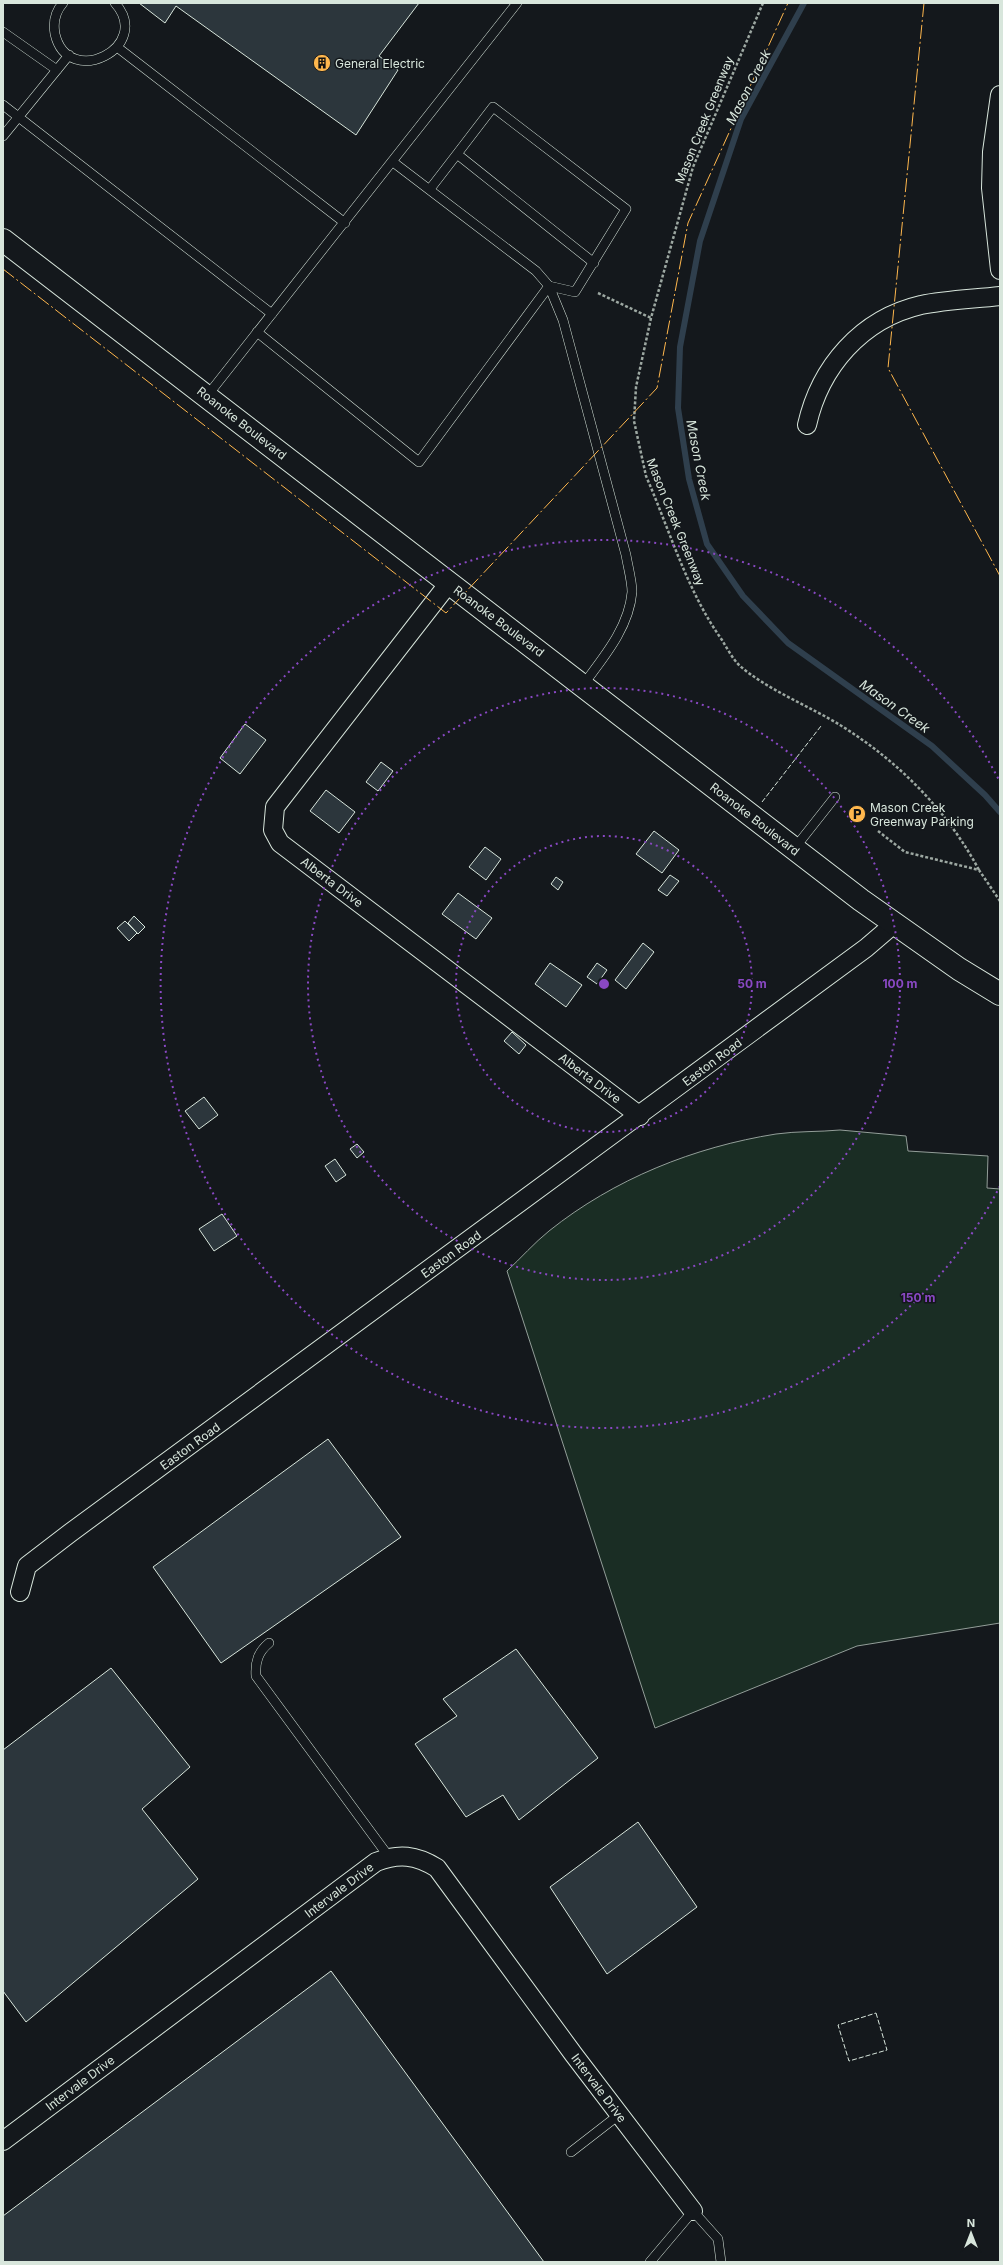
<svg xmlns="http://www.w3.org/2000/svg" width="1003" height="2265" viewBox="0 0 1003 2265" font-family="Inter,sans-serif">
<rect width="100%" height="100%" fill="#14181c"/>
<!-- green -->
<path fill="#1a2d24" stroke="#939e99" d="M840 1130 906 1136 908 1151 988 1156 987 1188 1000 1189V1623L857 1646 655 1728 507 1271C521 1258 534 1243 549 1231 614 1179 694 1147 776 1134 797 1131 819 1132 840 1130Z"/>
<g fill="none" stroke-linecap="round" stroke-linejoin="round">
<!-- stream -->
<path stroke="#2f3f4d" stroke-width="6" d="M804 3 741 119 700 241 680 347 678 408 689 479 707 544 743 596 788 643 932 746 985 795 1000 812"/>
</g>
<!-- building -->
<path fill="#2c363c" stroke="#d8e6dc" d="M139 3H419L379 56 398 70 356 135 176 6 165 23Z
M245 724 266 740 240 774 220 758Z
M381 762 393 771 378 791 366 782Z
M326 790 355 812 339 833 310 811Z
M654 831 679 850 662 873 636 854Z
M485 847 501 859 486 880 469 867Z
M670 875 679 881 667 896 658 890Z
M556 877 563 882 558 890 551 884Z
M458 893 492 918 476 939 442 914Z
M134 916 145 927 138 934 128 923Z
M125 921 137 933 129 941 117 928Z
M643 943 654 952 626 989 615 980Z
M550 963 582 985 566 1007 535 984Z
M597 963 607 970 597 984 587 977Z
M512 1032 526 1045 519 1054 504 1041Z
M204 1097 218 1115 199 1129 185 1111Z
M357 1144 364 1152 357 1158 350 1149Z
M335 1159 346 1175 336 1182 325 1166Z
M222 1214 237 1236 214 1251 199 1229Z
M328 1439 401 1537 221 1663 153 1567Z
M516 1649 598 1758 519 1820 503 1795 466 1817 415 1744 457 1716 443 1699Z
M111 1668 190 1767 142 1809 198 1879 26 2022 3 1991V1750Z
M638 1822 697 1907 607 1974 550 1887Z
M331 1971 544 2262H3V2216Z"/>
<g fill="none" stroke-linecap="round" stroke-linejoin="round">
<defs>
<path id="service" d="M63 3C55 12 53 23 55 34 68 90 154 47 115 3
M3 32 57 70
M117 47 345 223
M3 105 272 314
M3 136 69 55
M393 162 536 271 549 286 563 320 626 555C628 567 632 581 632 592 629 628 603 658 583 685
M430 189 457 154
M257 332 419 462 549 286 575 292 626 209 493 107 457 154 594 263
M207 396 517 3
M794 849 835 797
M269 1643C258 1652 255 1662 256 1676L389 1857
M571 2152 620 2114
M650 2262 693 2211 718 2239 721 2262"/>
<path id="minor" d="M1000 95 992 152 991 188 1000 270
M807 425C820 367 861 319 921 305 946 300 974 299 1000 296
M449 583 275 807 273 830 280 843 640 1116
M20 1592 27 1566 70 1533 866 948 894 924
M3 2141 376 1862C399 1853 416 1855 437 1868L574 2055 693 2211"/>
<path id="secondary" d="M3 240 861 900 959 969 1000 994"/>
</defs>
<!-- service casing -->
<use href="#service" stroke="#d8e6dc" stroke-width="10"/>
<!-- minor casing -->
<use href="#minor" stroke="#d8e6dc" stroke-width="20"/>
<!-- secondary casing -->
<use href="#secondary" stroke="#d8e6dc" stroke-width="24"/>
<!-- path -->
<path stroke="#9da8a2" stroke-width="2.5" stroke-dasharray="3 2" stroke-linecap="butt" d="M763 3 693 167 651 318 636 387 634 421 646 476C670 531 687 591 722 640 727 648 732 658 739 665 764 688 811 707 840 725 898 761 947 810 979 870
M598 293 651 318
M878 831 905 852 979 870 1000 901"/>
<!-- service -->
<use href="#service" stroke="#14181c" stroke-width="9"/>
<!-- minor -->
<use href="#minor" stroke="#14181c" stroke-width="18"/>
<!-- secondary -->
<use href="#secondary" stroke="#14181c" stroke-width="22"/>
<!-- fence -->
<path stroke="#d8e6dc" stroke-width="1" stroke-dasharray="5 2" stroke-linecap="butt" d="M762 802 821 726
M876 2013 887 2050 849 2061 838 2025Z"/>
<!-- power -->
<path stroke="#ffb74d" stroke-width="1" stroke-dasharray="14 3 2 3" stroke-linecap="butt" d="M924 3 888 368 1000 576
M3 269 446 613 657 388 688 223 788 3"/>
</g>
<!-- distance rings -->
<g fill="none" stroke="#8948c3" stroke-width="2" stroke-dasharray="2 4">
<circle cx="604" cy="984" r="148"/>
<circle cx="604" cy="984" r="296"/>
<path d="M1000 1186A444 444 0 1 1 1000 782"/>
</g>
<!-- icons -->
<defs>
<symbol id="building-disc" viewBox="-11 -11 22 22"><circle r="9.5" fill="#ffb74d" stroke="#14181c"/><path d="M-4-6H4V6H1V3H-1V6H-4ZM-2.5-4.3h1.7v1.8h-1.7ZM.8-4.3h1.7v1.8H.8ZM-2.5-1h1.7V.8h-1.7ZM.8-1h1.7V.8H.8Z" fill="#111"/></symbol>
<symbol id="parking-disc" viewBox="-11 -11 22 22"><circle r="9.5" fill="#ffb74d" stroke="#14181c"/><path d="M-3.5-5.5H1a3.5 3.5 0 0 1 0 7H-1V5.5H-3.5ZM-1-3.4V-.6H.8a1.4 1.4 0 0 0 0-2.8Z" fill="#111"/></symbol>
</defs>
<g fill-rule="evenodd">
<use href="#building-disc" x="312" y="53" width="20" height="20"/>
<use href="#parking-disc" x="847" y="804" width="20" height="20"/>
</g>
<g text-anchor="middle" dominant-baseline="central" stroke-width="3" stroke-linejoin="round" paint-order="stroke">
<!-- poi labels -->
<g font-size="12" fill="#d8e6dc" stroke="#14181c" text-anchor="start">
<text x="335" y="63">General Electric</text>
<text x="870" y="807">Mason Creek<tspan x="870" dy="14">Greenway Parking</tspan></text>
</g>
<!-- street labels -->
<g font-size="12" fill="#d8e6dc" stroke="#14181c">
<text transform="translate(704 120) rotate(-68)">Mason Creek Greenway</text>
<text transform="translate(242 423) rotate(38)">Roanoke Boulevard</text>
<text transform="translate(676 522) rotate(68)">Mason Creek Greenway</text>
<text transform="translate(499 621) rotate(37)">Roanoke Boulevard</text>
<text transform="translate(755 819) rotate(38)">Roanoke Boulevard</text>
<text transform="translate(332 882) rotate(37)">Alberta Drive</text>
<text transform="translate(712 1062) rotate(-37)">Easton Road</text>
<text transform="translate(590 1078) rotate(37)">Alberta Drive</text>
<text transform="translate(451 1254) rotate(-36)">Easton Road</text>
<text transform="translate(190 1446) rotate(-36)">Easton Road</text>
<text transform="translate(339 1890) rotate(-37)">Intervale Drive</text>
<text transform="translate(80 2083) rotate(-37)">Intervale Drive</text>
<text transform="translate(599 2088) rotate(53)">Intervale Drive</text>
</g>
<!-- water labels -->
<g font-size="13" font-style="italic" fill="#d8e6dc" stroke="#14181c">
<text transform="translate(748 87) rotate(-63)">Mason Creek</text>
<text transform="translate(699 460) rotate(79)">Mason Creek</text>
<text transform="translate(895 706) rotate(35)">Mason Creek</text>
</g>
</g>
<circle cx="604" cy="984" r="6" fill="#8948c3" stroke="#14181c" stroke-width="2"/>
<g font-size="12" text-anchor="middle" font-weight="bold" fill="#8948c3" stroke="#14181c" stroke-width="3" stroke-linejoin="round" paint-order="stroke">
<text x="752" y="988">50 m</text>
<text x="900" y="988">100 m</text>
<text x="918" y="1302">150 m</text>
</g>
<!-- border -->
<rect width="1003" height="2265" fill="none" stroke="#d8e6dc" stroke-width="8"/>
<!-- north arrow -->
<g transform="translate(971 2233)" stroke="#14181c" stroke-width="3" paint-order="stroke">
<path d="M0-3L7 15L0 10L-7 15Z" fill="#d8e6dc"/>
<text y="-6" font-size="11" font-weight="bold" text-anchor="middle" fill="#d8e6dc">N</text>
</g>
</svg>
